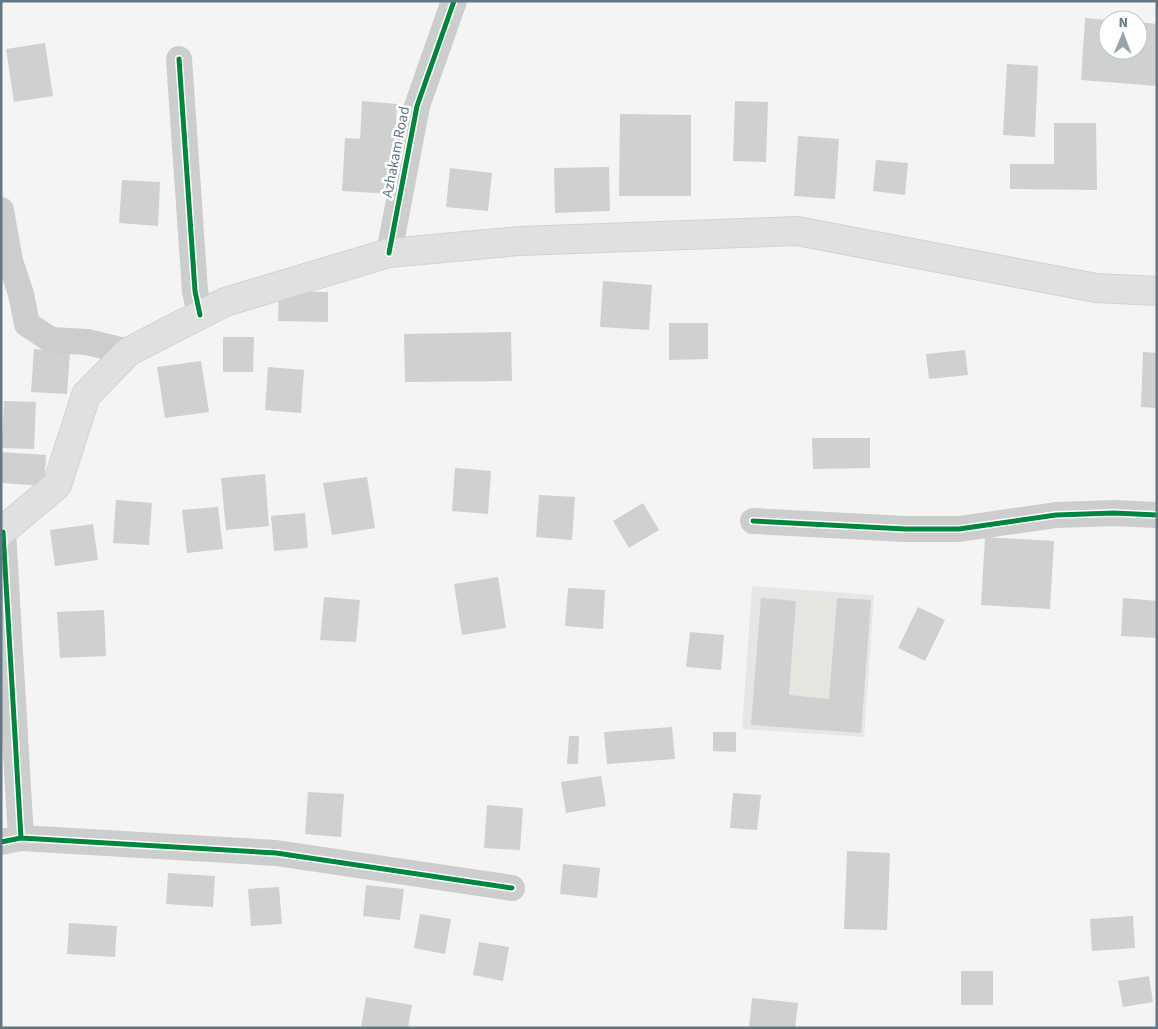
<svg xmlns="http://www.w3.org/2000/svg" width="1158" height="1029" viewBox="0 0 1158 1029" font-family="'Source Sans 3',sans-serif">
<rect width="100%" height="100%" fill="#f5f4f2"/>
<!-- built -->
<path fill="#e5e6e5" d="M752 586 874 595 864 737 742 729Z"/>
<!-- green -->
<path fill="#e4e7e0" d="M799 596 834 598 827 696 792 693Z"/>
<!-- building -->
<path fill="#cfd0d0" d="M1085 18 1108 20V50H1138V22L1157 24V86L1081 80Z
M45 43 53 96 14 102 6 49Z
M1007 64 1038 66 1035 137 1003 135Z
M362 101 397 104 392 194 342 191 345 138 360 139Z
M735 101 768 102 766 162 733 161Z
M620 114 691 115V196H619Z
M1054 123H1096L1097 190 1010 189V164H1054Z
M798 136 839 139 835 199 794 196Z
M876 160 908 163 905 195 873 191Z
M609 167 610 211 555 213 554 168Z
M450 168 492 173 488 211 446 207Z
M122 180 160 182 158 226 119 223Z
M603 281 652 285 649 330 600 327Z
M279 291 328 292V322L278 321Z
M669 323H708V359L669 360Z
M511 332 512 381 405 382 404 334Z
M223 337H254L253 372H223Z
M34 349 70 352 67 394 31 392Z
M965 350 968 375 929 379 926 354Z
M1143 352 1157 353V408L1141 407Z
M201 361 209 412 165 418 157 367Z
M268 367 304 370 301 413 265 410Z
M4 401 36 402 34 449 2 448Z
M812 438H870V468L813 469Z
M1 452 46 455 44 486 1 483Z
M455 468 491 471 488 514 452 511Z
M265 474 269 526 226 530 221 478Z
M367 477 375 528 332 535 323 483Z
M539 495 575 497 572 540 536 537Z
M116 500 152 503 149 545 113 543Z
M643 503 659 530 629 548 613 521Z
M218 507 223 549 187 553 182 510Z
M305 513 308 548 274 551 271 516Z
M93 524 98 560 55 566 50 530Z
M985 537 1054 541 1050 609 981 605Z
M498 577 506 628 462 635 454 584Z
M568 588 605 590 603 629 565 626Z
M324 597 360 600 356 642 320 640Z
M761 598 796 601 789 695 829 699 837 598 871 600 861 733 751 725Z
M1123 598 1157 601V638L1121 636Z
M918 607 945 620 925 661 898 648Z
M104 610 106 656 60 658 57 612Z
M690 632 724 635 721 670 686 667Z
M672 727 675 759 607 764 604 732Z
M713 732H736V752L713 751Z
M569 736H579L578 764H567Z
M601 776 606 806 566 813 561 782Z
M308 792 344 794 341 837 305 834Z
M733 793 761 795 757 830 730 828Z
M487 805 523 808 520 850 484 848Z
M847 851 890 853 887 930 844 929Z
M563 864 600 868 597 898 560 894Z
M168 873 215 876 213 907 166 904Z
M366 885 404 889 400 920 363 916Z
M279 887 282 924 251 926 248 889Z
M420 914 451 919 445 954 414 948Z
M1133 916 1135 948 1092 951 1090 919Z
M69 923 117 926 115 957 67 954Z
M479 942 509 947 503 981 473 975Z
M961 971H993V1005H961Z
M1149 976 1153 1002 1123 1007 1118 981Z
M366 997 412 1005 408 1028H361Z
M752 998 798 1003 795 1028H749Z"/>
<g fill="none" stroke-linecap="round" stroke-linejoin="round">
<defs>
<path id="major" d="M1 532 57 485 86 395 128 352 225 302 389 253 519 241 797 231 1096 288 1157 291"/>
</defs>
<!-- major casing -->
<use href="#major" stroke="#d1d2d1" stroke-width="30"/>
<!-- minor -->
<path stroke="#cccdcd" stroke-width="26" d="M179 59 195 291 200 315
M1 210 10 261 21 294 27 324 51 340 87 342 128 352
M389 253 417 106 454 1
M753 521 905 529H959L1056 515 1114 513 1157 515
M21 838 276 853 512 888
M1 842 21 838 3 532"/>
<!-- major -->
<use href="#major" stroke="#e0e0e0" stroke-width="28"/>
<defs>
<path id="cycleway" d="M179 59 195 291 200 315
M389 253 417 106 454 1
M753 521 905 529H959L1056 515 1114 513 1157 515
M21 838 276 853 512 888
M1 842 21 838 3 532"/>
</defs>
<!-- cycleway casing -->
<use href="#cycleway" stroke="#fff" stroke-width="8"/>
<!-- cycleway -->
<use href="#cycleway" stroke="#00873e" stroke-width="5"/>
</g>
<g text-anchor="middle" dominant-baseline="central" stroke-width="5" stroke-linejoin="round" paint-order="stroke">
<!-- street labels -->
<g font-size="15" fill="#627785" stroke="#fff">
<text transform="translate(396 152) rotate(-79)">Azhakam Road</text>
</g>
</g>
<!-- border -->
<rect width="1158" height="1029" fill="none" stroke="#627785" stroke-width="5"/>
<!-- north arrow -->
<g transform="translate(1123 35) rotate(1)"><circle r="24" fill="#ffffff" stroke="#c0c9ce"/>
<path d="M0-4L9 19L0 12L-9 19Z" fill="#95a3ab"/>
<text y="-8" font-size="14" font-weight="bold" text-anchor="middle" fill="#627785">N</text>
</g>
</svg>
